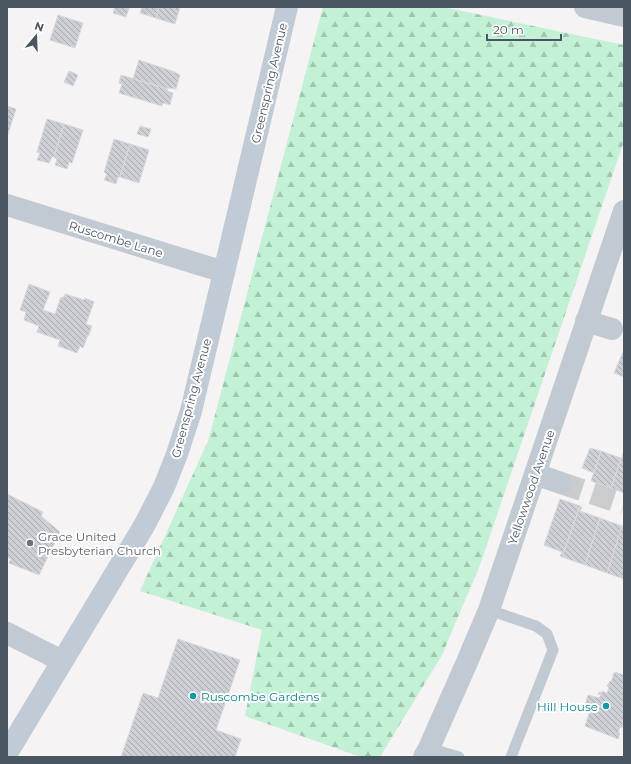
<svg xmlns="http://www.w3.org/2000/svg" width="631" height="764" viewBox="0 0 631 764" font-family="Montserrat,sans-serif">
<defs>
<pattern id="forest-firs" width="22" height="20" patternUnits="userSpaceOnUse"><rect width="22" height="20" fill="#c3f1d5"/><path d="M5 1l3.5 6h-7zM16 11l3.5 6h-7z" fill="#a0c6b0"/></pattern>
<pattern id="building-back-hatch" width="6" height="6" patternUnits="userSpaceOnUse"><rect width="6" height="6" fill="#cdcfd5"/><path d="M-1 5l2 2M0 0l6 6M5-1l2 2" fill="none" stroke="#a8abb0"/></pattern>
</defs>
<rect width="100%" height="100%" fill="#f5f3f3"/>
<!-- forest -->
<path fill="url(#forest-firs)" d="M323 7H443L624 45V141L480 565 442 655 380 757H361L245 716 262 630 140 591 208 441Z"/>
<!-- building -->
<path fill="url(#building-back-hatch)" stroke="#d7d9de" d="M115 7 129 8 126 17 113 13Z
M142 7H159L156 18 140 13Z
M159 7H180L175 24 156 18Z
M58 15 83 23 75 48 50 40Z
M139 60 172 71 180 75 176 89 168 88V89L133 79Z
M69 71 78 75 73 86 64 82Z
M121 75 168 89 167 91 173 93 170 105 163 103 162 106 119 93 122 84 119 83Z
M7 106 16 109 7 137Z
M47 119 64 124 54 157H52L49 163 37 160 40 153 37 152Z
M64 124 83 130 72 163 69 162 67 169 55 165 57 159 54 157Z
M140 126 151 129 148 137 137 134Z
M114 139 130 144 120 177H118L116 184 104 180 107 174 104 172Z
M130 144 149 150 139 183 120 177Z
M29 284 50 292 43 310 55 314 61 297 63 298 65 294 84 300 85 298 94 302 86 324 92 326 89 335H88L83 348 80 346 77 353 58 346 60 340 37 332 39 326 24 320 26 312 20 310Z
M623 352H624V377L614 373Z
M590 448 601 451 594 473 582 468Z
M601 451 621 458 611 488 591 481Z
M624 451V493L611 488Z
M7 494 43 512 41 516 60 532 39 575 9 563 11 559 7 557Z
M560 499 580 506 562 557 560 556 562 552 544 545Z
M580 506 582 507 580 511 600 518 585 565 562 557Z
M600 518 622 526 607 573 585 565Z
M622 526H624V579L607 573Z
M178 639 240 660 216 730 241 739 235 757H121L143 693 158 698Z
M615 672 624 675V717L622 722 623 723 622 728 620 727 618 733H620L618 739 585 726 590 711 588 710 590 707 585 705 588 695 599 698 601 695 598 694 599 692 602 693V691L607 693 609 687 607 686 610 681 611 682 614 673H615Z"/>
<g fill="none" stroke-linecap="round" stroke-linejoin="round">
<!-- street-tunnel -->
<path stroke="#caccce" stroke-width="22" stroke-dasharray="22 11" stroke-linecap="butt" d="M561 483 624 504"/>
<!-- lane -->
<path stroke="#c1cad2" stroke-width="11" d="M489 610 536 626 547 634 553 650 511 757
M429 748 459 757"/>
<!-- street -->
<path stroke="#c1cad2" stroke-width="22" d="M585 7 624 16
M7 205 224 272
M586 321 612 329
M535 474 561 483
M7 633 62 661
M424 757 429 748 467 662 489 610 624 211"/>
<!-- secondary -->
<path stroke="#c1cbd6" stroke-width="22" d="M7 753 144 526 164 487 177 454 191 411 287 7"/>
</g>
<!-- markers -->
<circle fill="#6b7280" stroke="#fff" stroke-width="1.5" cx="30" cy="543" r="4"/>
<g fill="#0f9aa8" stroke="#fff" stroke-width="1.5">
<circle cx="193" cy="696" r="4"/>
<circle cx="606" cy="706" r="4"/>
</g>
<g text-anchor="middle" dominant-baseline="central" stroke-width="4" stroke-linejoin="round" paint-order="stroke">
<!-- street labels -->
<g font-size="12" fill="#4a5661" stroke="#fff">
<text transform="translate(269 83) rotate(-77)">Greenspring Avenue</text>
<text transform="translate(116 239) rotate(17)">Ruscombe Lane</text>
<text transform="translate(191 398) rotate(-75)">Greenspring Avenue</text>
<text transform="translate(531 487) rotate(-71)">Yellowwood Avenue</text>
</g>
<!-- worship labels -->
<g font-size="12" fill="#5b616d" stroke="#fff" text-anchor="start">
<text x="38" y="536">Grace United<tspan x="38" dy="14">Presbyterian Church</tspan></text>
</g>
<!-- culture labels -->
<g font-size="12" fill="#0d838f" stroke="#fff" text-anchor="start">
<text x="201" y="696">Ruscombe Gardens</text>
<text x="598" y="706" text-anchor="end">Hill House</text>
</g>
</g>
<!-- border -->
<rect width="631" height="764" fill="none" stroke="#4a5661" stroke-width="16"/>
<!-- north arrow -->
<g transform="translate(36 36) rotate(19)" stroke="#ffffff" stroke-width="3" paint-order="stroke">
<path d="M0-3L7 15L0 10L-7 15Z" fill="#4a5661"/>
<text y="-6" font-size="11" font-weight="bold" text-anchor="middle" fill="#4a5661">N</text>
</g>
<!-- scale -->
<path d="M487 34v6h74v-6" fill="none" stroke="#4a5661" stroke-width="2"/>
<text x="493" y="34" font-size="12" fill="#4a5661" stroke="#ffffff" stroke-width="3" paint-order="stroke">20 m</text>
</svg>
